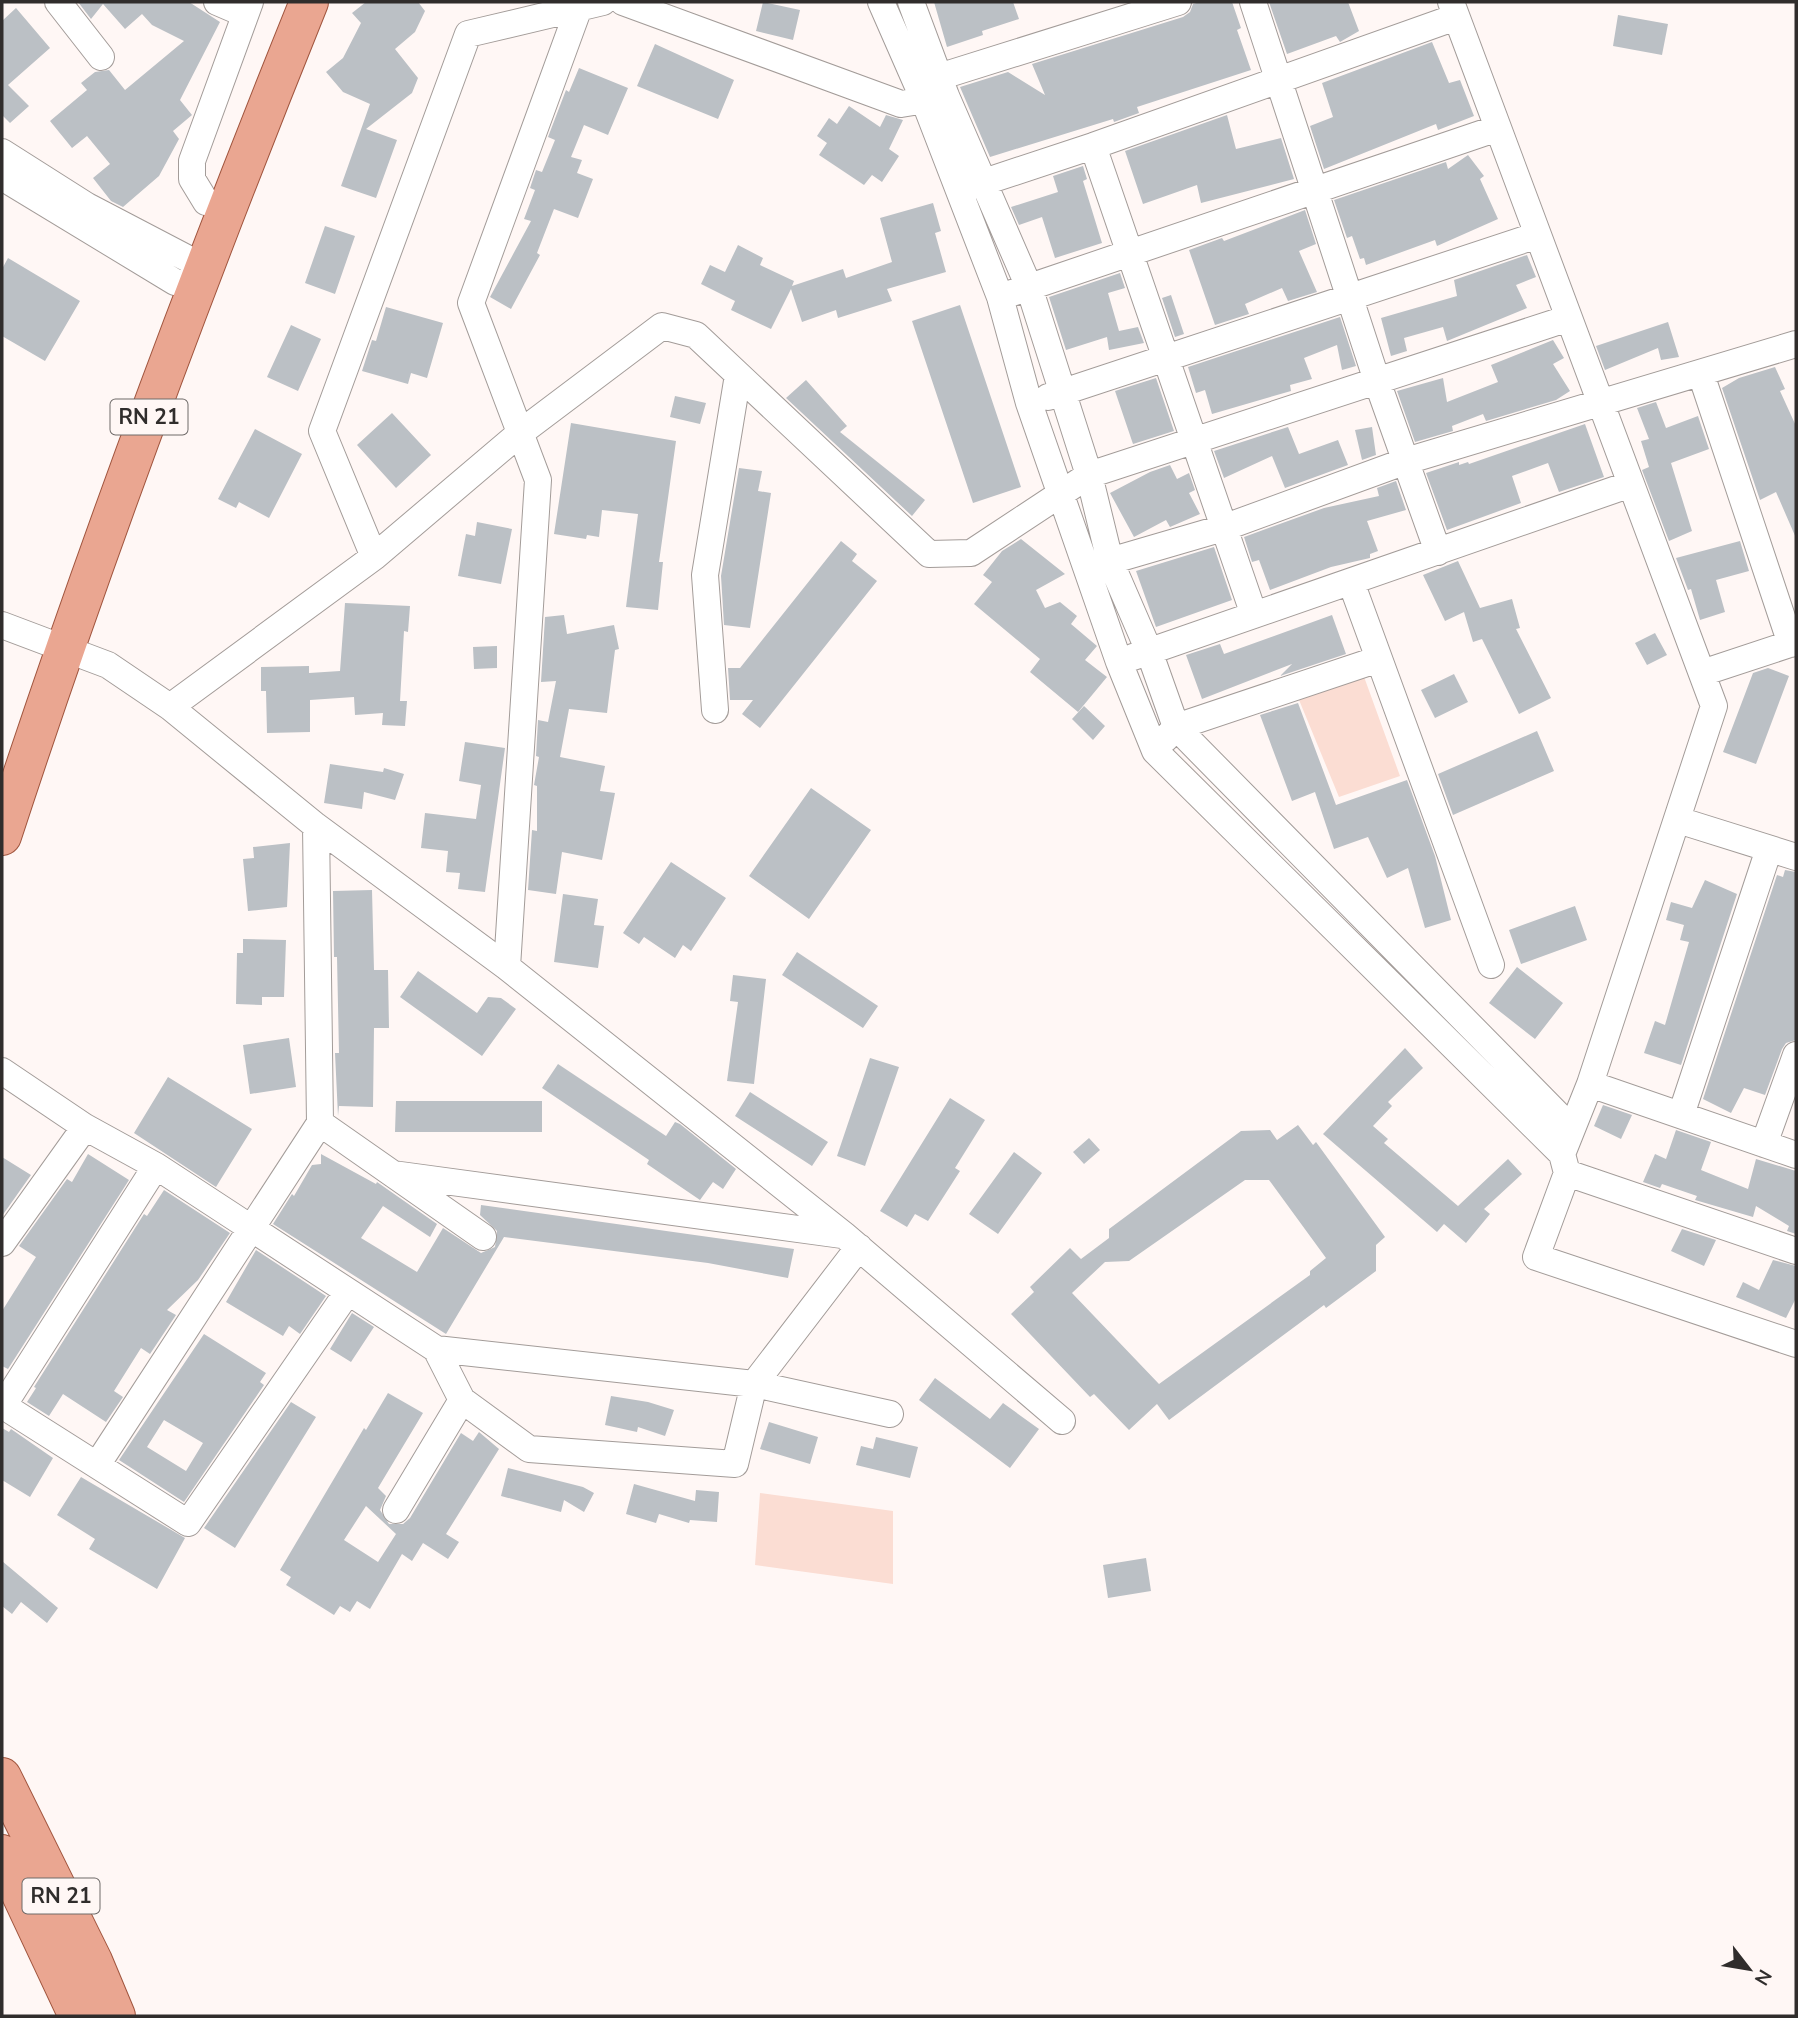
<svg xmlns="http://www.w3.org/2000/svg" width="1798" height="2018" viewBox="0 0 1798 2018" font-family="'Nunito Sans',sans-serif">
<rect width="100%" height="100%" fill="#fff7f5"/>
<!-- green -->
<path fill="#fbddd3" d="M1363 674 1400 776 1339 797 1297 695Z
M760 1493 893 1511V1584L755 1565Z"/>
<!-- building -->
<path fill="#bbc0c5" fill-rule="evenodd" d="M78 2H189L220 22 180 100 192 115 173 131 179 139 159 176 123 207 111 201 93 178 110 164 87 136 72 148 50 121 87 90 81 83 95 72 109 70 125 90 184 41 152 25 142 14 125 29 103 4 91 19Z
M366 2H418L425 11 415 32 395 49 418 78 412 93 366 129 397 140 376 198 341 186 370 104 343 92 326 72 343 58 361 23 352 13Z
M763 2 800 10 793 40 756 31Z
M934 2H1013L1019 19 982 31 983 35 947 47Z
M1200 2H1232L1241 28 1237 30 1251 70 1137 107 1139 113 1114 122 1113 119 990 157 960 87 1008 72 1045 95 1032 64 1183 17 1190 12 1193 4Z
M1269 2H1348L1359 31 1340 42 1336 36 1287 54Z
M16 8 50 48 8 85 29 106 10 123 2 115V21Z
M1618 15 1668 24 1662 55 1613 46Z
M1432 42 1449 83 1460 80 1474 116 1438 130 1436 124 1324 169 1310 126 1333 117 1322 83Z
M655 44 734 80 718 119 637 86Z
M579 68 628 88 608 135 584 125 571 157 582 160 577 173 593 179 578 218 554 209 537 253 540 255 511 309 490 297 531 221 524 219 535 190 530 188 536 170 542 172 555 140 548 137 566 90 569 92Z
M849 106 880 127 886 115 903 120 889 149 899 156 882 182 872 175 864 185 819 155 827 143 817 136 829 118 837 124Z
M1227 115 1236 149 1281 138 1294 179 1201 203 1197 185 1143 204 1125 151Z
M1468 155 1484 176 1480 179 1498 219 1437 246 1435 240 1366 265 1364 258 1360 259 1352 236 1347 238 1334 200 1446 162 1448 169Z
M1083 166 1087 179 1083 181 1102 243 1055 258 1042 217 1019 225 1011 207 1058 192 1053 176Z
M933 203 941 231 935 233 946 272 887 289 892 301 838 318 836 310 802 322 791 289 771 329 731 310 735 301 701 284 710 265 725 272 738 245 763 258 760 265 794 281 792 286 843 269 846 278 892 262 880 218Z
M1305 210 1316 244 1299 251 1317 292 1288 301 1282 288 1245 304 1249 314 1215 325 1189 250 1222 238 1224 241Z
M325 226 355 236 335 294 305 283Z
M1527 255 1536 277 1516 285 1527 308 1447 341 1443 327 1404 338 1407 351 1391 356 1381 318 1457 296 1454 280Z
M8 258 80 301 45 361 2 336V269Z
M1120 273 1125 288 1108 293 1119 331 1138 327 1144 343 1109 350 1107 337 1066 350 1049 297Z
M1171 295 1184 334 1175 337 1162 298Z
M960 305 1021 487 973 503 912 321Z
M386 307 443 323 427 378 411 373 408 384 362 371 372 340 376 341Z
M1340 317 1356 366 1342 370 1337 345 1304 358 1312 379 1290 385 1291 391 1212 414 1205 390 1196 393 1188 367Z
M1668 322 1679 357 1661 360 1658 348 1605 370 1596 346Z
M291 325 321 339 298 391 267 377Z
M1553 340 1564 358 1553 364 1570 391 1556 400 1486 421 1483 414 1452 426 1453 431 1415 442 1397 391 1443 378 1447 402 1498 382 1491 365Z
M1775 367 1785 389 1780 391 1796 426V538L1776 492 1760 500 1722 388 1739 378Z
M1156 378 1174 431 1133 444 1115 391Z
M806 380 847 426 840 432 925 500 912 516 786 398Z
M675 396 706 403 700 424 670 417Z
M1656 402 1666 428 1698 416 1709 449 1671 463 1692 531 1669 541 1642 470 1649 467 1641 441 1649 439 1637 408Z
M392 413 431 455 396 488 357 445Z
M571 423 676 441 659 562H663L658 610 626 607 638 514 602 510 599 537 587 535 586 539 554 534Z
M1585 424 1604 477 1559 492 1548 463 1512 476 1521 503 1447 530 1426 473 1459 462V465L1468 462 1469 464Z
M1288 427 1299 454 1338 440 1348 465 1285 488 1272 456 1224 478 1214 451Z
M1372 427 1376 455 1362 460 1355 430Z
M255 429 302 454 269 518 239 502 236 508 218 499Z
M1170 465 1177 479 1189 473 1195 490 1189 493 1200 514 1170 527 1166 520 1134 537 1110 493 1150 472Z
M739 468 762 471 758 491 771 493 750 628 724 625 721 576Z
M1396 481 1406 510 1367 521 1378 551 1370 554V558L1331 567 1270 590 1259 560 1252 562 1244 537 1324 508 1379 496 1377 488Z
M477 522 512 529 501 584 458 576 466 534 475 536Z
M1021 539 1065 574 1036 590 1045 608 1060 602 1077 616 1071 624 1097 646 1085 660 1107 677 1078 712 1030 672 1040 659 974 604 992 582 983 575 1002 551Z
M841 541 857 554 852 561 877 581 760 728 742 714 753 700H730L728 668H740Z
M1740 541 1749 571 1716 580 1725 612 1700 620 1691 589 1688 590 1676 558Z
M1214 547 1232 600 1156 627 1136 571Z
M1458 561 1480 608 1512 599 1520 628 1516 629 1551 698 1519 714 1482 639 1473 642 1464 612 1445 621 1423 575Z
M345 603 410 606 408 632 404 631 400 701H407L405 726 382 725 383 713 355 715 354 697 310 700V732L267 733 266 691H261V667L309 666V673L340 671Z
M564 615 567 634 614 625 619 649 615 650 607 713 569 709 560 757 605 766 600 791 615 793 602 860 562 852 556 894 528 890 532 830 537 831V786L534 785 539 757 536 756 538 720 548 722 556 681 541 682 545 617Z
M1332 615 1346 654 1280 676 1292 664 1202 699 1186 655 1220 644 1224 654Z
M1655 633 1667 655 1647 665 1635 643Z
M497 646V668L474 669 473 647Z
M1768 668 1789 676 1756 764 1723 752 1753 673Z
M1454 674 1468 702 1435 718 1421 690Z
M1298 703 1336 805 1407 780 1435 856 1451 920 1425 928 1408 868 1387 878 1368 837 1334 849 1315 792 1292 801 1260 715Z
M1084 706 1105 726 1093 740 1072 719Z
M1537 731 1554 771 1453 815 1438 774Z
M465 742 505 748 485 892 458 889 460 873 446 872 448 851 421 848 425 813 476 819 481 785 459 781Z
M330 764 383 772 384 768 404 774 395 800 364 792 362 809 324 803Z
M811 788 871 830 809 919 749 876Z
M290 843 287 907 248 911 243 859 254 858 253 847Z
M671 862 726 898 691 951 683 945 675 958 644 937 639 944 623 933Z
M1785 870 1796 872V1040L1786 1043 1782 1049 1765 1095 1744 1088 1731 1113 1703 1099 1777 875 1783 877Z
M1705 880 1737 894 1681 1065 1644 1053 1655 1021 1665 1025 1689 942 1680 940 1684 925 1666 920 1671 902 1692 908Z
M372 890 374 970H388L389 1028H374L373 1107 339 1106 338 1116 335 1053H339L337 957H334L333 891Z
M563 894 598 899 594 925 604 926 598 968 554 962Z
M1575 906 1587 940 1521 964 1509 930Z
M243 939 286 940 284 997H262V1005L236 1004 237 953H243Z
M797 952 878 1006 863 1028 782 975Z
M1517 967 1563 1003 1535 1039 1489 1003Z
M418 971 477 1013 488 997 501 998 516 1009 482 1056 400 997Z
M733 975 766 979 754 1084 727 1081 738 1002 730 1001Z
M289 1038 296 1087 250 1094 243 1045Z
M1405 1048 1423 1068 1388 1102 1392 1106 1373 1126 1388 1139 1384 1143 1458 1206 1508 1159 1522 1174 1484 1209 1490 1214 1466 1243 1444 1224 1437 1232 1323 1134Z
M870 1058 899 1067 865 1166 837 1156Z
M558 1064 666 1136 675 1122 680 1124 736 1169 723 1189 713 1182 700 1200 647 1164 649 1160 542 1088Z
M168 1077 252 1129 216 1187 134 1133Z
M750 1092 828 1142 812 1166 735 1116Z
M950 1098 985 1120 955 1168 960 1171 928 1221 915 1214 907 1227 880 1211Z
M396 1101H542V1132H395Z
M1603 1105 1632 1115 1621 1139 1594 1126Z
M1298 1125 1313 1145 1316 1142 1385 1237 1376 1245V1271L1326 1308 1324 1305 1169 1420 1157 1404 1129 1430 1094 1394 1090 1397 1011 1314 1034 1292 1030 1287 1070 1248 1081 1259 1109 1238V1229L1241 1131 1270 1130 1277 1140ZM1245 1180H1269L1326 1258 1310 1271V1275L1159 1384 1072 1293 1105 1262 1129 1261Z
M1676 1130 1711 1142 1701 1170 1748 1189 1756 1159 1796 1171V1234L1787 1231 1789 1226 1756 1206 1753 1217 1695 1200 1697 1196 1662 1184 1660 1188 1643 1182 1655 1154 1666 1159Z
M1089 1138 1100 1150 1084 1164 1073 1152Z
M1014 1152 1042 1173 998 1234 969 1214Z
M88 1154 129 1180 8 1369 2 1366V1311L36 1257 19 1246 67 1179 72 1182Z
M321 1154 376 1184 377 1182 437 1224 430 1237 383 1206 361 1238 417 1272 443 1228 481 1253 495 1247 497 1231 480 1215 481 1205 794 1249 788 1278 708 1263 504 1237 446 1334 273 1224 292 1194 294 1196 312 1165 321 1164Z
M2 1157 31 1175 2 1216Z
M164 1190 230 1233 198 1280 167 1310 176 1315 150 1354 141 1348 114 1391 123 1397 106 1422 63 1394 49 1416 27 1402 36 1388 34 1387 144 1214 147 1216Z
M1682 1229 1716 1240 1704 1266 1671 1251Z
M256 1250 326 1296 300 1334 289 1326 283 1336 226 1302Z
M1773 1260 1796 1266V1298L1786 1318 1736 1297 1743 1282 1759 1290Z
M352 1313 374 1327 351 1362 330 1349Z
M204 1334 266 1373 260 1382 264 1385 184 1502 119 1460ZM164 1420 203 1443 186 1471 147 1447Z
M935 1378 990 1419 1003 1403 1039 1429 1010 1468 919 1400Z
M388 1393 423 1413 378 1488 386 1496 380 1510 389 1524H403L410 1518 461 1433 473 1441 479 1432 499 1449 446 1534 459 1542 448 1559 423 1543 412 1561 402 1554 370 1609 357 1601 350 1612 340 1606 334 1615 286 1585 291 1577 280 1570 364 1428 366 1430ZM366 1506 396 1534 378 1562 344 1540Z
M611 1396 648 1402 674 1410 665 1436 638 1427 637 1432 605 1425Z
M291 1402 316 1417 235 1548 204 1528Z
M769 1422 818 1437 810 1464 760 1449Z
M2 1428 9 1432 11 1429 53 1458 30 1497 2 1480Z
M876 1437 918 1447 910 1478 856 1465 861 1446 873 1449Z
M508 1468 583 1487 594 1493 584 1512 564 1500 561 1512 501 1496Z
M81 1477 185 1538 157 1589 89 1549 95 1539 57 1515Z
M634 1484 695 1501 696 1490 719 1492 717 1522 690 1520 689 1523 659 1514 656 1523 626 1514Z
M1146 1558 1151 1591 1108 1598 1103 1565Z
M2 1561 58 1608 47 1623 21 1602 12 1614 2 1606Z"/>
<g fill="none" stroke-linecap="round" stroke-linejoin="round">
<defs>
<path id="street" d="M58 2 101 57
M217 2 245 14
M623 2 901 104 938 98
M881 2 924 100 1000 297 1029 403 1119 662 1155 751 1562 1154
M911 2 946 96 1029 287 1089 475 1110 561 1149 651 1176 727 1572 1129
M1253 2 1377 381 1438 552
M1451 2 1714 706 1590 1084 1562 1154 1567 1173 1536 1257 1796 1344
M926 81 1178 2
M1093 146 1254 615
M2 152 87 206 196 263 205 271
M2 177 175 282 200 287
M969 187 1093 146 1456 17
M206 202 192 179V161L250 2
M1012 293 1498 128
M1701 374 1791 644
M1048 397 1538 235
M374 557 322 431 468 34 603 2
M1110 561 1223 528 1406 461 1796 344
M1351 582 1491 965
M2 625 108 665 170 707 316 826 507 967 844 1235 1062 1421
M1133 657 1631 484
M1702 673 1796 642
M170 707 374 557 520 433 662 326 696 335 929 554 971 553 1089 475 1569 318
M715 710 705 575 738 375
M1165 739 1176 727 1379 659
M1678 820 1796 857
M507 967 538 480 471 303 581 2
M2 1071 85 1127 156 1166 436 1349 462 1400 396 1510
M1590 1084 1796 1155
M1681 1115 1769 849
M320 1123 483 1237
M1764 1144 1796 1055
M1567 1173 1796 1251
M393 1174 842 1235
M2 1243 85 1127
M436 1349 754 1384 890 1414
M462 1400 529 1449 735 1464 754 1384 859 1247
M2 1405 188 1523 347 1293
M3 1406 156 1166
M97 1465 320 1123 316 826"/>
<path id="primary" d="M2 836C94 555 198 277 309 2
M2 1777 93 1961 116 2016
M2 1854 78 2016"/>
</defs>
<!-- street casing -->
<use href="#street" stroke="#a39c99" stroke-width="28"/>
<!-- primary casing -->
<use href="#primary" stroke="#a0553e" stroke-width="40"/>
<!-- street -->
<use href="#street" stroke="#fff" stroke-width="26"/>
<!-- primary -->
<use href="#primary" stroke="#eaa691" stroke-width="38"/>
</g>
<g text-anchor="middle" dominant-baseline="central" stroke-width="5" stroke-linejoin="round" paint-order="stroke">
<!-- shield labels -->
<g fill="#fff7f5" stroke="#6e6a68" stroke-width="2">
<rect x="110.5" y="399.5" width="77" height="35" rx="5"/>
<rect x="22.5" y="1878.5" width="77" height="35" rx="5"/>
</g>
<g font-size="21" font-weight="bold" fill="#302d2c">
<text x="149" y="417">RN 21</text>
<text x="61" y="1896">RN 21</text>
</g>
</g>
<!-- border -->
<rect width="1798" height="2018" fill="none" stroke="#302d2c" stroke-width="7"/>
<!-- north arrow -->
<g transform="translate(1749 1969) rotate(121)" stroke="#fff7f5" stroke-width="5" paint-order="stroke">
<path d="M0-5L12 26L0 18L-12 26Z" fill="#302d2c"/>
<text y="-10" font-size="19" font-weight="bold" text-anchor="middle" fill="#302d2c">N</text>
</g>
</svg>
